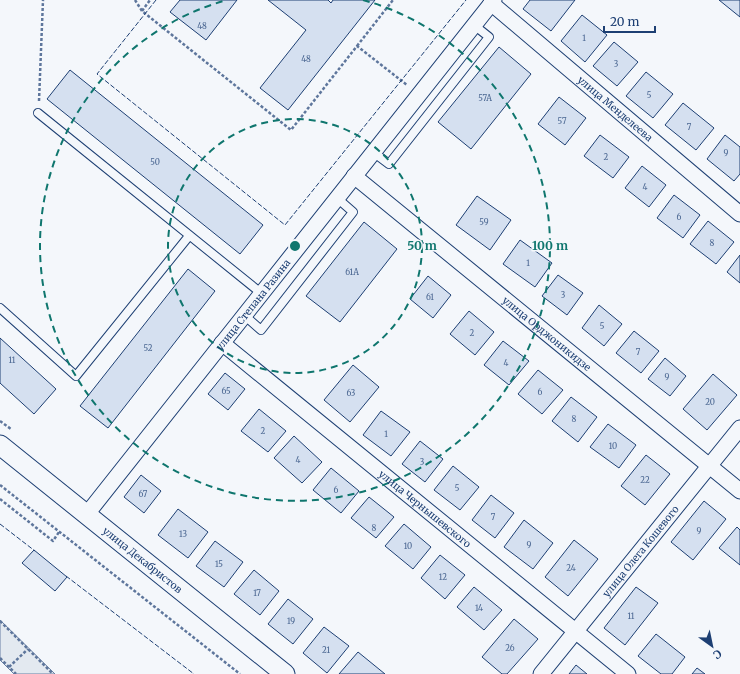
<svg xmlns="http://www.w3.org/2000/svg" width="740" height="674" viewBox="0 0 740 674" font-family="Merriweather,serif">
<rect width="100%" height="100%" fill="#f4f7fb"/>
<!-- green -->
<path fill="#e3e9f0" stroke="#687fa3" d="M0 620 55 674H14L0 660Z"/>
<!-- building -->
<path fill="#d5e0f0" stroke="#1d3f73" d="M180 0H237L206 40 170 12Z
M268 0H328L331 3 333 0H375L288 110 260 88 306 30Z
M530 0H575L551 31 523 9Z
M719 0H740V17Z
M582 15 607 35 585 62 561 41Z
M614 42 638 62 617 86 593 66Z
M499 47 531 74 471 149 438 122Z
M70 70 263 225 240 254 47 99Z
M646 72 673 94 653 118 626 96Z
M559 97 586 118 565 145 538 124Z
M683 103 714 128 696 150 665 125Z
M600 135 629 157 613 178 584 156Z
M725 135 740 147V174L734 181 707 159Z
M642 166 666 185 649 207 625 188Z
M674 195 700 215 683 238 657 218Z
M477 196 511 220 490 250 456 225Z
M708 221 734 242 716 264 690 244Z
M364 222 397 249 340 322 306 296Z
M520 240 552 263 535 287 503 264Z
M740 255V283L727 272Z
M188 269 215 291 108 428 80 406Z
M558 275 583 293 567 315 542 296Z
M428 276 451 295 433 318 410 299Z
M599 305 622 324 604 346 582 328Z
M469 311 494 332 475 355 450 334Z
M634 331 659 351 641 373 616 353Z
M0 338 56 389 34 414 0 383Z
M503 341 529 361 509 385 484 365Z
M665 358 686 376 670 396 648 379Z
M353 365 379 387 350 422 324 400Z
M538 370 563 390 542 414 518 394Z
M225 373 245 389 228 410 208 394Z
M713 374 737 395 707 430 683 409Z
M571 397 597 417 578 442 552 421Z
M259 409 286 431 268 452 241 431Z
M381 411 410 432 391 456 363 435Z
M608 424 636 445 619 468 590 447Z
M294 436 322 462 302 483 274 458Z
M420 441 443 459 425 482 402 464Z
M646 455 670 474 645 505 621 486Z
M453 466 479 487 460 510 434 490Z
M331 468 359 491 341 513 313 490Z
M141 475 161 491 144 513 124 497Z
M491 495 514 513 495 538 472 520Z
M369 497 394 517 376 538 351 518Z
M704 501 726 519 693 560 671 542Z
M178 509 208 532 188 558 158 535Z
M524 520 553 543 533 569 504 547Z
M404 524 431 547 413 569 385 546Z
M737 527 740 530V565L719 548Z
M574 540 598 559 568 596 545 577Z
M215 541 243 562 224 587 196 566Z
M34 550 67 577 55 591 22 563Z
M440 555 465 575 445 599 421 578Z
M254 570 279 591 260 615 234 594Z
M474 587 502 610 484 630 457 607Z
M636 587 658 603 625 645 604 628Z
M288 599 313 619 293 644 268 624Z
M514 619 538 639 507 674H502L482 657Z
M324 627 349 646 327 673 303 653Z
M656 634 685 657 672 674H661L638 656Z
M358 652 385 674H339Z
M576 665 587 674H569Z
M697 668 705 674H692Z"/>
<g fill="none" stroke-linecap="round" stroke-linejoin="round">
<defs>
<path id="service" d="M38 113 261 293
M373 152 389 164 489 37 474 25
M0 308 76 376 189 236
M244 315 261 330 353 212 337 198"/>
<g id="minor">
<path id="s1" d="M491 3 740 214"/>
<path id="s2" d="M354 176 740 491"/>
<path id="s3" d="M222 343 628 674"/>
<path id="s4" d="M87 514 494 0"/>
<path id="s5" d="M541 674 740 428"/>
</g>
<g id="tertiary">
<path id="s6" d="M0 445 285 674"/>
</g>
</defs>
<!-- service casing -->
<use href="#service" stroke="#1d3f73" stroke-width="10"/>
<!-- minor casing -->
<use href="#minor" stroke="#1d3f73" stroke-width="17"/>
<!-- tertiary casing -->
<use href="#tertiary" stroke="#1d3f73" stroke-width="21"/>
<!-- path -->
<path stroke="#5e769c" stroke-width="2.5" stroke-dasharray="3 2" stroke-linecap="butt" d="M135 0 142 11 291 130 357 46 407 85
M142 11 150 0
M357 46 393 0
M39 101 43 0
M0 421 11 429
M0 485 240 674
M0 499 53 541 59 532
M0 621 53 674
M0 658 16 674
M9 667 28 649"/>
<!-- service -->
<use href="#service" stroke="#f4f7fb" stroke-width="8"/>
<!-- minor -->
<use href="#minor" stroke="#f4f7fb" stroke-width="15"/>
<!-- tertiary -->
<use href="#tertiary" stroke="#f4f7fb" stroke-width="19"/>
<!-- fence -->
<path stroke="#1d3f73" stroke-width="1" stroke-dasharray="5 2" stroke-linecap="butt" d="M156 0 97 74 285 225 466 0
M0 524 35 551
M66 576 194 674"/>
</g>
<!-- distance rings -->
<g fill="none" stroke="#0f766e" stroke-width="2" stroke-dasharray="7 5">
<circle cx="295" cy="246" r="127"/>
<path d="M363 0A255 255 0 1 1 227 0"/>
</g>
<g text-anchor="middle" dominant-baseline="central" stroke-width="3" stroke-linejoin="round" paint-order="stroke">
<!-- number labels -->
<g font-size="8" fill="#4b6792">
<text x="202" y="26">48</text>
<text x="584" y="38">1</text>
<text x="306" y="59">48</text>
<text x="616" y="64">3</text>
<text x="649" y="95">5</text>
<text x="485" y="98">57А</text>
<text x="562" y="121">57</text>
<text x="689" y="127">7</text>
<text x="726" y="153">9</text>
<text x="606" y="157">2</text>
<text x="155" y="162">50</text>
<text x="645" y="187">4</text>
<text x="679" y="217">6</text>
<text x="484" y="222">59</text>
<text x="712" y="243">8</text>
<text x="528" y="263">1</text>
<text x="352" y="272">61А</text>
<text x="563" y="295">3</text>
<text x="430" y="297">61</text>
<text x="602" y="326">5</text>
<text x="472" y="333">2</text>
<text x="148" y="348">52</text>
<text x="638" y="352">7</text>
<text x="12" y="360">11</text>
<text x="506" y="363">4</text>
<text x="667" y="377">9</text>
<text x="226" y="391">65</text>
<text x="540" y="392">6</text>
<text x="351" y="393">63</text>
<text x="710" y="402">20</text>
<text x="574" y="419">8</text>
<text x="263" y="431">2</text>
<text x="386" y="434">1</text>
<text x="613" y="446">10</text>
<text x="298" y="460">4</text>
<text x="422" y="462">3</text>
<text x="645" y="480">22</text>
<text x="457" y="488">5</text>
<text x="336" y="490">6</text>
<text x="143" y="494">67</text>
<text x="493" y="517">7</text>
<text x="374" y="528">8</text>
<text x="699" y="531">9</text>
<text x="183" y="534">13</text>
<text x="529" y="545">9</text>
<text x="408" y="546">10</text>
<text x="219" y="564">15</text>
<text x="571" y="568">24</text>
<text x="443" y="577">12</text>
<text x="257" y="593">17</text>
<text x="479" y="608">14</text>
<text x="631" y="616">11</text>
<text x="291" y="621">19</text>
<text x="510" y="648">26</text>
<text x="326" y="650">21</text>
</g>
<!-- street labels -->
<g font-size="10" fill="#1d3f73" stroke="#f4f7fb">
<text stroke="none"><textPath href="#s1" startOffset="163">улица Менделеева</textPath></text>
<text stroke="none"><textPath href="#s4" startOffset="267">улица Степана Разина</textPath></text>
<text stroke="none"><textPath href="#s2" startOffset="249">улица Орджоникидзе</textPath></text>
<text stroke="none"><textPath href="#s3" startOffset="262">улица Чернышевского</textPath></text>
<text stroke="none"><textPath href="#s5" startOffset="158">улица Олега Кошевого</textPath></text>
<text stroke="none"><textPath href="#s6" startOffset="183">улица Декабристов</textPath></text>
</g>
</g>
<circle cx="295" cy="246" r="6" fill="#0f766e" stroke="#f4f7fb" stroke-width="2"/>
<g font-size="12" text-anchor="middle" font-weight="bold" fill="#0f766e" stroke="#f4f7fb" stroke-width="3" stroke-linejoin="round" paint-order="stroke">
<text x="422" y="250">50 m</text>
<text x="550" y="250">100 m</text>
</g>
<!-- north arrow -->
<g transform="translate(712 646) rotate(147)" stroke="#f4f7fb" stroke-width="3" paint-order="stroke">
<path d="M0-3L7 15L0 10L-7 15Z" fill="#1d3f73"/>
<text y="-6" font-size="11" font-weight="bold" text-anchor="middle" fill="#1d3f73">С</text>
</g>
<!-- scale -->
<path d="M604 26v6h51v-6" fill="none" stroke="#1d3f73" stroke-width="2"/>
<text x="610" y="26" font-size="12" fill="#1d3f73" stroke="#f4f7fb" stroke-width="3" paint-order="stroke">20 m</text>
</svg>
